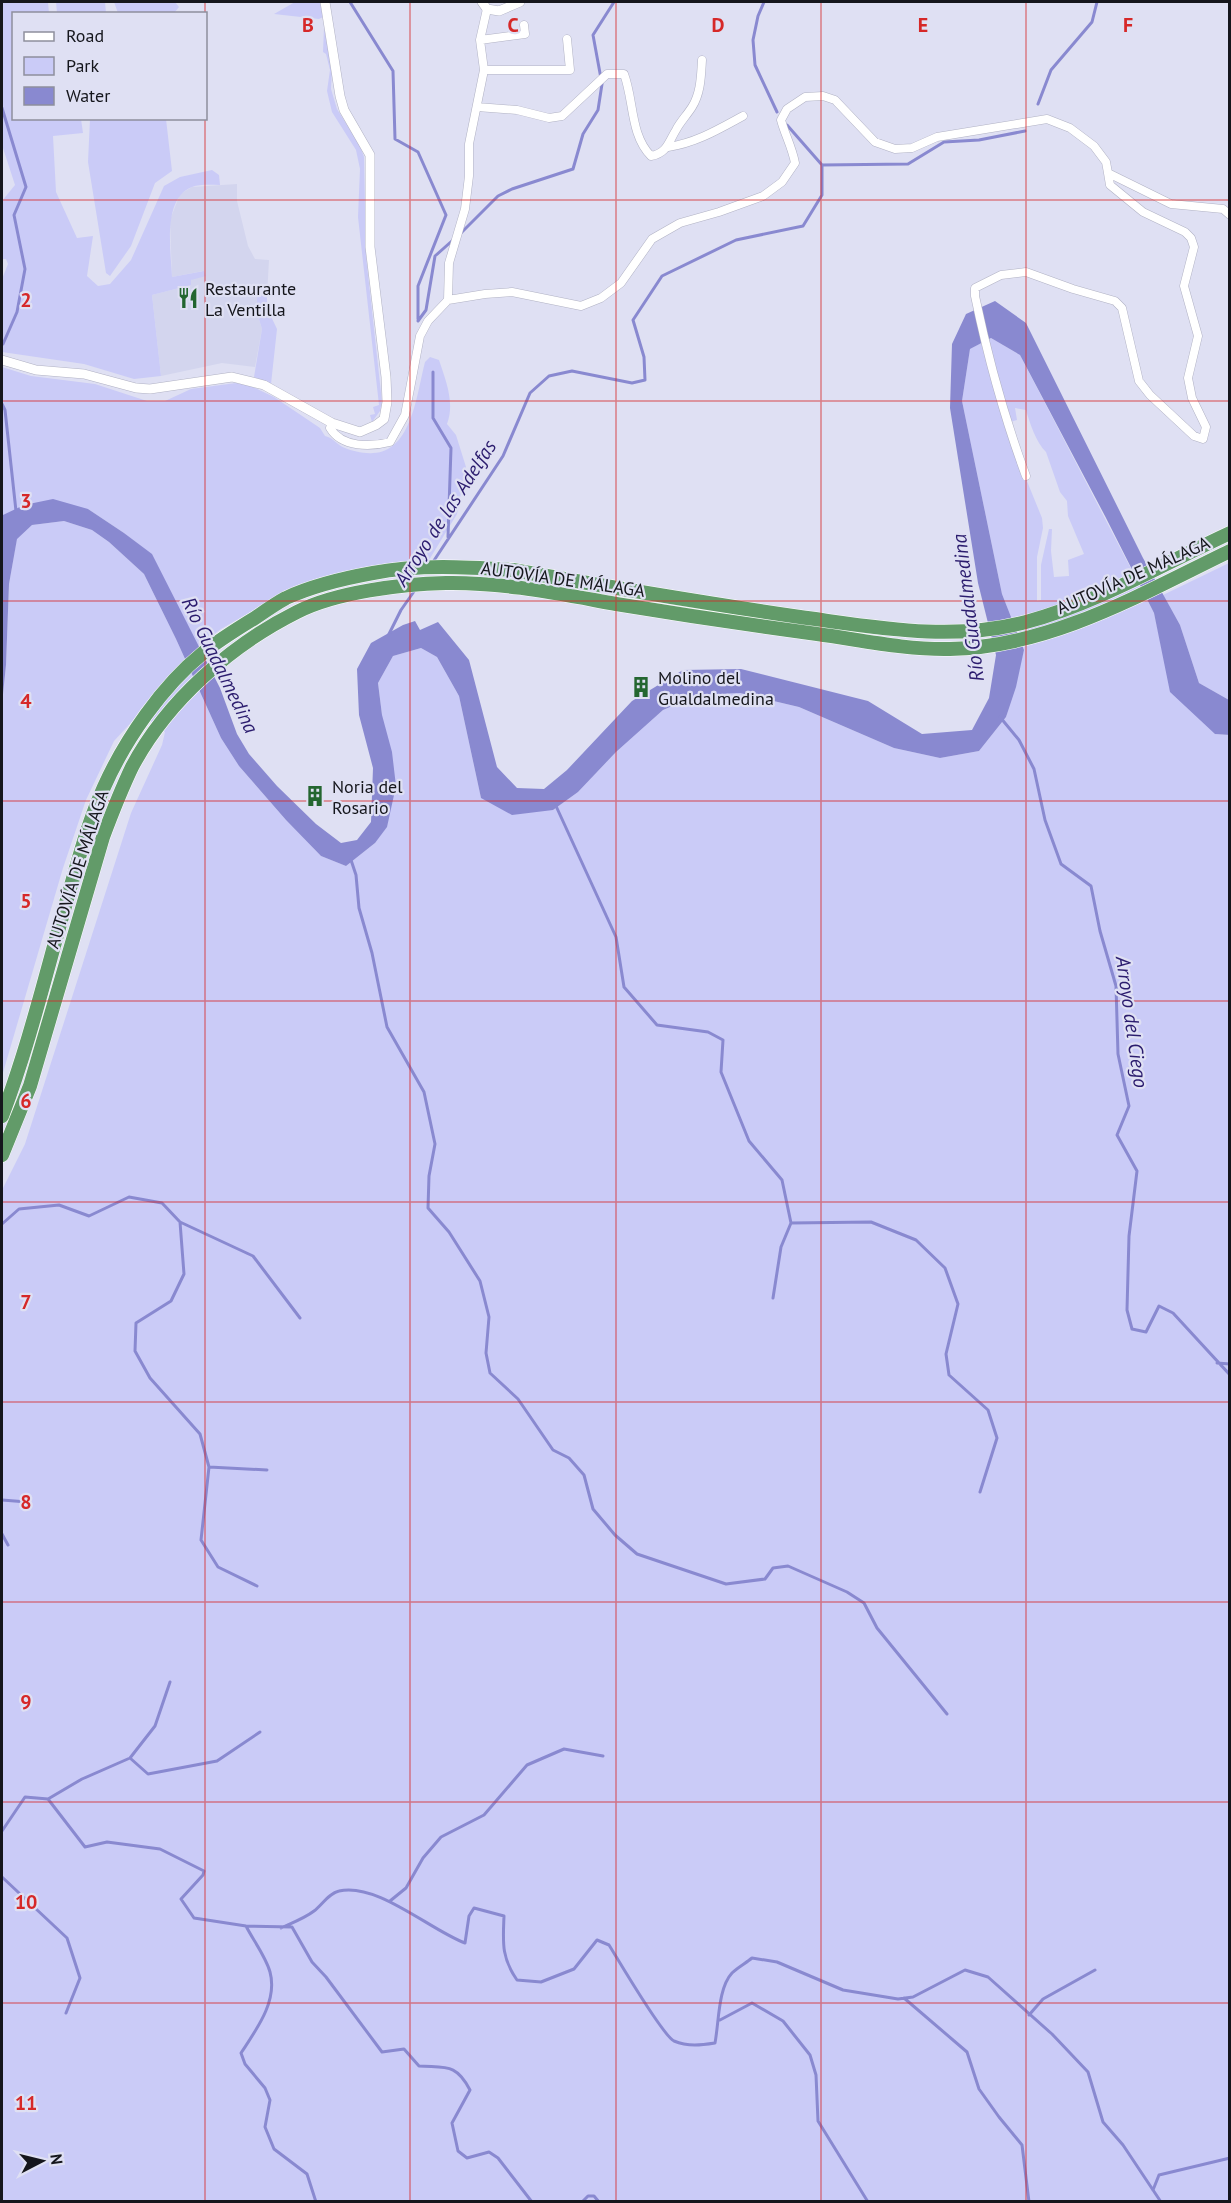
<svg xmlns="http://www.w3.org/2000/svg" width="1231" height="2203" viewBox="0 0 1231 2203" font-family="'PT Sans',sans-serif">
<rect width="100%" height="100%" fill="#dfe0f3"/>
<!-- built -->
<path fill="#d3d5ee" d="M237 184V201L248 246 255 259 269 260 267 296H257V313L262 329 255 367 222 363 161 376 152 295 191 285V280L203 271 172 277 170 220 180 194 192 187Z"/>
<!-- green -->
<path fill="#cacbf7" d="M2 2H48L49 13 14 14V118L81 119 83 133 53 136 56 192 77 238 93 236 87 276 98 286 110 284 131 260 164 186 180 177 212 170 219 175 220 185C211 185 200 184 192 187 162 198 171 252 172 277L204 271 206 276 191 280V285L152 295 161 376 134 379 84 364 2 352V279L8 264 6 259H2V201L15 185 2 145Z
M56 2H105L106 13H57Z
M114 2H175L179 7 174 13H118Z
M295 2H320L323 17 319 19 274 14Z
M324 28 332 69 331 89 337 109 360 146 364 157 366 256 382 402 380 411 372 422 370 415 375 414 373 407 379 405 358 217 360 169 356 150 332 112 327 91 330 70 326 54 323 52Z
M90 119H166L172 171 155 183 131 246 110 276 106 273 88 162Z
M257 296H267V308L277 329 271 384 254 377 262 329 257 313Z
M991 338 1020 355 1154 613 1162 649 1215 734 1229 735V2201H2V1190L25 1144 131 813 162 745 165 732 140 713 114 741 86 800 63 868 2 1076V704L6 665 9 584 17 538 32 525 64 521 92 530 109 542 144 574 176 639 221 738 239 766 286 820 321 856 346 866 375 843 382 715 378 683 393 656 421 648 437 657 459 696 481 798 553 810 578 792 616 752 663 710 698 695 740 693 799 707 894 748 940 758 979 751 1006 717 1024 650 1002 594 962 401 970 349 981 343 1005 427 1042 518 1043 528 1037 557V601L1041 600V565L1049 529H1052L1051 551 1054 577 1069 576 1068 560 1084 554 1068 516 1067 501 1060 492 1046 452C1036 442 1030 424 1026 410L1015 408 1017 420 1010 422 988 340Z
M430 357 439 360C446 381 455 403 447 424L456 435 466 467 457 514 429 560 411 561 282 594 221 629 198 646 152 555 124 533 88 509 3 515 2 517V367L31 376 95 384 147 401H165L191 389 236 383 251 386 274 397 320 428 325 436C334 438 337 445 345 448 352 451 365 454 373 453 412 452 417 392 425 362Z
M1229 563V700L1199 683 1180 625 1163 595Z"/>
<!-- water -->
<path fill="#8989d0" d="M995 301 1026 323 1143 558 1180 625 1199 683 1229 700 1230 735 1215 734 1170 692 1154 613 1105 516 1020 355 991 338 970 349 962 401 1002 594 1024 650 1016 687 1006 717 979 751 940 758 894 748 799 707 740 693 698 695 663 710 616 752 578 792 553 810 512 815 481 798 459 696 437 657 421 648 393 656 378 683 382 715 392 752 396 786 387 827 375 843 346 866 321 856 286 820 239 766 221 738 176 639 144 574 109 542 92 530 64 521 32 525 17 539 9 584 6 665 2 704V517L3 515 24 505 53 499 88 509 124 533 152 554 220 688 237 734 249 754 277 786 316 824 341 843 357 840 371 822 373 768 359 715 357 669 371 643 403 625 415 621 420 630 438 622 469 660 497 767 517 788 544 789 567 770 632 701 683 670 741 669 868 701 922 734 972 730 989 698 996 655 978 583 950 408 952 344 966 314Z"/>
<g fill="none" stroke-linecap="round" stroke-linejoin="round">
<!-- stream -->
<path stroke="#8989d0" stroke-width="3" d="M350 2 393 71 395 139 418 152 446 215 418 286V319
M764 2 758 16 753 40 755 65 777 112
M1038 104 1051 70 1092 22 1097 2
M2 108 26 187 14 215 25 269 17 312 3 344
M822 165 908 164 944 142 979 140 1025 131
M460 234 498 196 512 189 573 169 583 134 598 110 602 84 593 35 614 2
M418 321 426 310 435 256 453 240
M433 372V418L451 448 448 537
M2 404 5 410 16 511
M433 562 503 456 530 393 549 376 572 371 632 383 645 380 644 357 633 320 662 276 736 240 803 226 822 195V165L787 125
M388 636 401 610 415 590
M1000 717 1019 740 1034 769 1045 820 1061 864 1091 886 1100 931 1116 986 1118 1054 1129 1106 1117 1135 1137 1171 1129 1236 1127 1310 1132 1329 1146 1332 1159 1306 1173 1313 1230 1375
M556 806 616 937 624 987 657 1025 708 1032 723 1040 721 1072 749 1141 782 1180 791 1223 781 1247 773 1298
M351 860 356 875 359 908 372 953 387 1027 424 1092 435 1144 429 1176 428 1208 449 1232 480 1281 489 1317 486 1353 490 1373 518 1399 553 1450 569 1458 584 1475 593 1509 615 1535 637 1554 726 1584 765 1579 773 1568 788 1566 847 1592 864 1603 877 1628 947 1714
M180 1222 253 1256 300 1318
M791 1223 871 1222 916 1240 945 1268 958 1304 946 1354 949 1375 988 1410 997 1438 980 1492
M2 1224 19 1209 59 1205 89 1216 129 1197 162 1203 180 1222 184 1274 171 1301 136 1323 135 1351 150 1378 200 1434 209 1467 201 1540 218 1567 257 1586
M1217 1363 1230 1364
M209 1467 267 1470
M2 1500 27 1502
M2 1534 8 1545
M130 1758 148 1774 217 1761 260 1732
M48 1799 82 1779 130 1758 155 1726 170 1682
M2 1831 25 1797 48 1799 85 1847 107 1842 160 1849 204 1871 203 1875 181 1899 194 1918 246 1926 292 1927 312 1962 326 1977 382 2052 404 2049 419 2066C446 2068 456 2063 470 2090L452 2123 458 2151 467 2158 489 2152 498 2158 532 2202
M2 1877 67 1938 80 1978 66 2013
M390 1901 406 1888 423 1858 441 1837 484 1815 527 1765 564 1749 603 1756
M246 1926C253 1940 266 1957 270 1972 278 2001 256 2030 241 2053L245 2064 265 2088 270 2100 265 2127 274 2149 307 2174 316 2202
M281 1928C292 1923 305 1918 314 1911 322 1905 329 1893 339 1891 377 1882 430 1930 465 1943L469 1916 474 1908 504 1916C503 1942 501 1957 517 1980L541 1982 574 1969 597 1940 609 1945C619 1961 662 2035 674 2041 688 2047 702 2045 715 2043 719 2022 718 1988 732 1973 738 1967 746 1963 752 1958L777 1962 843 1990 898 1999 913 1997 965 1970 988 1977 1052 2034 1088 2072 1103 2122 1123 2145 1161 2202
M904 1998 967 2052 979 2089 999 2117 1022 2145 1029 2202
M1029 2015 1043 1999 1095 1970
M720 2020 752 2003 783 2021 810 2055 816 2075 818 2121 868 2202
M1153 2190 1159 2175 1230 2158
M582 2202 588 2196H594L599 2202"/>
<defs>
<path id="minor" d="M480 40 525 34 524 25
M484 70H570L567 39
M477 107 517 110 549 118 562 116 607 74H624C634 100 630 135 651 156 667 153 668 143 676 130 680 122 687 115 692 107 701 93 701 75 702 60
M668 147C696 143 719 129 743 116
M448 300 485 294 512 292 581 306 601 298 621 283 652 239 680 223 719 212 763 196 782 182 795 163C792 147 785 135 781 120L787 109 805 97 823 96 835 100 875 142 895 149 912 148 937 137 1047 119 1070 128 1094 146 1106 162 1108 173 1171 204 1223 209 1230 215
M332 423 330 428C342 448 371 447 390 442L405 415 420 336 428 321 448 300 449 263 465 209 469 176V144L484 70 480 40 487 9
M1026 476C1004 417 988 358 975 296V288L1001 275 1026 272 1073 289 1115 301 1122 308 1139 381 1150 395 1194 436 1203 439 1206 427 1192 398 1188 378 1198 336 1184 286 1194 247 1191 238 1185 232 1143 212 1110 185 1108 173"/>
<path id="tertiary" d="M482 2 487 9 499 11 520 2
M2 360 36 370 84 374 136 388 150 389 232 377 264 385 332 423 360 432 376 425 384 419 387 402 386 377 370 247V155L344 110 340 96 325 2"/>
<path id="motorway" d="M2 1116C31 1040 49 960 72 882 81 850 90 818 104 787 125 740 162 686 203 653 219 640 237 629 255 618 265 611 275 604 286 598 312 586 345 578 373 573 419 564 467 567 513 570 609 587 704 603 800 617 875 627 951 642 1026 622 1097 603 1163 564 1230 533
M2 1155 30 1086 103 837C112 813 121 790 132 767 167 701 231 645 297 612 336 592 402 584 446 583 503 582 560 594 616 604 683 615 750 625 817 634 861 640 906 650 950 649 1051 647 1141 594 1230 551"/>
</defs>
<!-- minor casing -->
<use href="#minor" stroke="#b1b2c4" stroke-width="9"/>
<!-- tertiary casing -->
<use href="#tertiary" stroke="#b1b2c4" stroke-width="10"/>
<!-- motorway casing -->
<use href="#motorway" stroke="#fff" stroke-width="15"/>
<!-- minor -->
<use href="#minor" stroke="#fff" stroke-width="8"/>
<!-- tertiary -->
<use href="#tertiary" stroke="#fff" stroke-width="9"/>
<!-- motorway -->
<use href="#motorway" stroke="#629b69" stroke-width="14"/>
</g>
<!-- grid -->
<path fill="none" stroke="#d62828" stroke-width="1.5" stroke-opacity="0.55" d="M205 2V14M410 2V2202M616 2V2202M821 2V2202M1026 2V2202M205 118V2202M2 200H1230M2 401H1230M2 601H1230M2 801H1230M2 1001H1230M2 1202H1230M2 1402H1230M2 1602H1230M2 1802H1230M2 2003H1230"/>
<!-- icons -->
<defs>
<symbol id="restaurant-bare" viewBox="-9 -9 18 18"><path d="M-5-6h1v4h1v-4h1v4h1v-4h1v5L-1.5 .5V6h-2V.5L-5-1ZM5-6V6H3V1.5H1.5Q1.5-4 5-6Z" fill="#246630" stroke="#dfe0f3" stroke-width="2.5" paint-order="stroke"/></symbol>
<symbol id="building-bare" viewBox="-9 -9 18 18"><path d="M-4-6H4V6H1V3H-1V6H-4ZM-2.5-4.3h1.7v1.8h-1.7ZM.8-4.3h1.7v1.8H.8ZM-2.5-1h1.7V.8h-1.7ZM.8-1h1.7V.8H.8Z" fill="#246630" stroke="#dfe0f3" stroke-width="2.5" paint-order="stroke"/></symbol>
</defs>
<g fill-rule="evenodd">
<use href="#restaurant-bare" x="173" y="283" width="30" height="30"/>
<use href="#building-bare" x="626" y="672" width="30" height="30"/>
<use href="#building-bare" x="300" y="781" width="30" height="30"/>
</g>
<g text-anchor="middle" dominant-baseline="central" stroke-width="4.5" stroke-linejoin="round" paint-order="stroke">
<!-- poi labels -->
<g font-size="18" fill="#15161c" stroke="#dfe0f3" text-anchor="start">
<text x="205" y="288">Restaurante<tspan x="205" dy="21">La Ventilla</tspan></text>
<text x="658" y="677">Molino del<tspan x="658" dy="21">Gualdalmedina</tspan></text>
<text x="332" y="786">Noria del<tspan x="332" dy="21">Rosario</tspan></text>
</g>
<!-- street labels -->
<g font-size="18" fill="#15161c" stroke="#dfe0f3">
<text transform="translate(1133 575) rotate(-24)">AUTOVÍA DE MÁLAGA</text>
<text transform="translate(563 579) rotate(8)">AUTOVÍA DE MÁLAGA</text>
<text transform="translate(77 869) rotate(-72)">AUTOVÍA DE MÁLAGA</text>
</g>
<!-- water labels -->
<g font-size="20" font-style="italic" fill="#2b1c6e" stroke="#dfe0f3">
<text transform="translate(445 513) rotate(-57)">Arroyo de las Adelfas</text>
<text transform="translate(968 608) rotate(-97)">Río Guadalmedina</text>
<text transform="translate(220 665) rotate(64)">Río Guadalmedina</text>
<text transform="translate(1132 1022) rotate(82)">Arroyo del Ciego</text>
</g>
</g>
<g font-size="20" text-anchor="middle" font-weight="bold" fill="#d62828" stroke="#dfe0f3" stroke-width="4.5" stroke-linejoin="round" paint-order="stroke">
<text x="308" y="32">B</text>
<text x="513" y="32">C</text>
<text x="718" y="32">D</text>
<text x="923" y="32">E</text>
<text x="1128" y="32">F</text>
<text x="26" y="307">2</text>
<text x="26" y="508">3</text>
<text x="26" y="708">4</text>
<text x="26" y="908">5</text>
<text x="26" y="1108">6</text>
<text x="26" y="1309">7</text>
<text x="26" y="1509">8</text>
<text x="26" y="1709">9</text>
<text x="26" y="1909">10</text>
<text x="26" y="2110">11</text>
</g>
<!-- border -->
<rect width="1231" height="2203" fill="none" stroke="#15161c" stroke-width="6"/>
<!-- legend -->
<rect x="12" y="12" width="195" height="108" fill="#dfe0f3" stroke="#8e8f9d" stroke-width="1.5"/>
<rect x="24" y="32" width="30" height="9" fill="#ffffff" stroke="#8e8f9d" stroke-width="1.5"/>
<text x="66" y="42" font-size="18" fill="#15161c">Road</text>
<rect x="24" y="57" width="30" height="18" fill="#cacbf7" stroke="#8e8f9d" stroke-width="1.5"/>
<text x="66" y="72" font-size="18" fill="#15161c">Park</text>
<rect x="24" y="87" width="30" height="18" fill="#8989d0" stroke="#8e8f9d" stroke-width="1.5"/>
<text x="66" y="102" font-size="18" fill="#15161c">Water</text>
<!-- north arrow -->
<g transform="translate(42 2161) rotate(83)" stroke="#dfe0f3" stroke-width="4.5" paint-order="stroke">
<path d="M0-4.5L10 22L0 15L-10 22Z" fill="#15161c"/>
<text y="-9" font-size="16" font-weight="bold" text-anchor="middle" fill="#15161c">N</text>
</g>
</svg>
